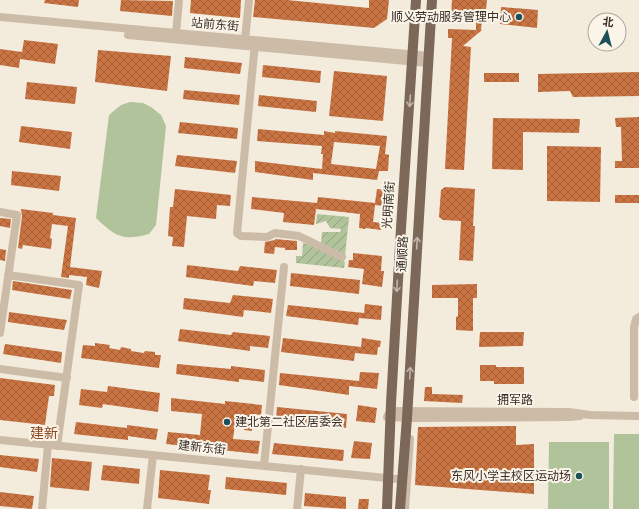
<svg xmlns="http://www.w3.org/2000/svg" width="639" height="509" viewBox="0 0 639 509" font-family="Signika,'Noto Sans SC',sans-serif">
<defs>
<pattern id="garden-furrows" width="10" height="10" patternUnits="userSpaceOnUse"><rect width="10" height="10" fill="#b1c39b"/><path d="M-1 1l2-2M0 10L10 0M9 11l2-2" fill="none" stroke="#919f7e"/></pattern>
<pattern id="building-cross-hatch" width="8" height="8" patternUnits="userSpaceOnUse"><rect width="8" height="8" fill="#ca7443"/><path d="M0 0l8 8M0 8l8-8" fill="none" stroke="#a56038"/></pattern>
</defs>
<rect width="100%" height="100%" fill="#f3ebdc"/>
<!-- green -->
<path fill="#b1c39b" d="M130 102 143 103 151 107 161 115 166 126 156 225 149 234C122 241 116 237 96 218L109 115 121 105Z
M614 434H639V509H613Z
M549 442H609V509H548Z"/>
<!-- garden -->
<path fill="url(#garden-furrows)" d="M317 214 349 217 345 256 321 243 322 232H340L341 229 330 228 326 221 316 224Z
M303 243 317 247 345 262 344 268 296 263V256H302Z"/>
<!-- building -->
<path fill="url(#building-cross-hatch)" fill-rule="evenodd" d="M45 0H79L78 7 44 3Z
M121 0 173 1 172 16 120 11Z
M191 0H241L240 18 190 13Z
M255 0H287L369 8V0H389L387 19 374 28 253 17Z
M452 0H487L485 20H482L481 30H482L463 46 471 47 464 170 445 169 452 38H448V29L476 30V19L451 16Z
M501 7 538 10 537 28 500 24Z
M24 40 58 44 55 64 20 59 19 68 0 65V49L22 52Z
M98 50 171 56 167 91 95 82Z
M185 57 242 63 240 74 184 68Z
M263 65 321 71 320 83 262 77Z
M334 71 387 76 383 121 329 116Z
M639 72V96L573 97 570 91 538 92V74Z
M484 73H519V82H484Z
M27 82 77 87 75 104 25 99Z
M184 90 240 95 239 105 183 99Z
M259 95 317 101 316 112 258 106Z
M639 117V168H615V161H622L621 127H616L615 118Z
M493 118 580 119 579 133 523 132V170L492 169Z
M180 122 238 128 237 139 178 133Z
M21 126 72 132 70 149 19 142Z
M258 129 324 135V131L335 133V131L387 136 385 154 389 155 388 171H379L377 180 313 173V180L255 172V161L322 169 323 154H321L322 146 257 141ZM334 142 380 146 376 169 331 164Z
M547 146 601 147 600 202 547 201Z
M177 155 237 161 235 173 175 166Z
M12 171 61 176 59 191 11 185Z
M445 187 475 189 473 226H475L473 261 459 260 461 221 443 220 439 217 441 190Z
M175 189 231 195 230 206 217 205 216 219 187 216 184 247 172 246 173 237 168 236 170 207H173Z
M377 189 385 190 384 206 375 205 373 222 382 223 381 230 366 228 365 229 359 228 360 214 316 209 314 225 283 222 284 213 251 209 252 197 317 203 318 197 375 203Z
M615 195H639V203H615Z
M21 209 53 213V215L76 218 70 267 102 271 99 288 86 285 87 277 69 275V278L61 277 68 226 52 224 50 238 52 239 51 249 23 245 22 249 18 248 22 216Z
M0 218 11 219 10 228 0 226Z
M275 239 297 241V250H285V248L275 247 274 254 264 253 265 242 275 240Z
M0 249 6 250 5 261 0 260Z
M353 253 382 256 381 271H384L382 287 362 284 364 269 348 267 349 260H353Z
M187 265 238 271 240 266 277 270 275 283 254 281 253 286 186 277Z
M291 273 360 280 359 294 290 286Z
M13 281 72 290 70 299 12 290Z
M477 284V298H473V331L456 330V317L458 316V298H432V285Z
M233 295 273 299 271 313 244 310 243 317 183 309 184 298 230 303Z
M365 304 382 306 381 320 359 318 358 325 286 316 288 305 364 313Z
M9 312 67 320 64 330 8 322Z
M180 329 231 335 233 332 270 336 268 348 250 346V351L178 341Z
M480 332H524L523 346 479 347Z
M283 338 361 347 362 338 381 341 380 347H378L377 355 355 353 354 361 281 352Z
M95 343 110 345 109 348 120 350 121 347 131 349V351L144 353 145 351 155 352V355H161L159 368 81 358 83 345 95 346Z
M5 344 62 352 61 363 3 354Z
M177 364 231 369V366L265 370 264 382 239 379V382L176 374Z
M480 365H496V367H524V384H494V381H480Z
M360 372 379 373 377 389 349 386V395L279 385 280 373 359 381Z
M0 378 55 385 54 396H49L45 425 0 420Z
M108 386 160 393 158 412 103 404 102 408 79 405 81 389 107 392Z
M425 387H432V394L463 395 462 403 424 401Z
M171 398 225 404V401L262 405 261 415 253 414 252 431 244 430 245 425 235 424 233 439 260 441 258 454 166 444 168 432 200 435 202 414 171 411Z
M358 405 377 408 375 423 356 421Z
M277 407 347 414 346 428 276 420Z
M76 422 127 428V425L158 429 156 440 128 436V440L74 434Z
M516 426V445L534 444V494L415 485 418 427Z
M354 441 372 443 370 459 351 458Z
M274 443 344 450 343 461 272 454Z
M0 455 39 459 37 472 0 467Z
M52 458 92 462 89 491 50 487Z
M103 465 140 469 139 484 101 480Z
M160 470 210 475 208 490H211L209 504 158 498Z
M226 477 287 483 286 495 225 489Z
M0 492 34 496 32 509 0 506Z
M305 493 346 497V509L304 506Z
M359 499H369L368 509H358Z"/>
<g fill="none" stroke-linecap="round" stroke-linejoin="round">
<!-- minor -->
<path stroke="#ccbca7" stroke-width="8" d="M0 17 429 56
M176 34 179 0
M128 35 428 63
M245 40 249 0
M255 43 237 233 241 236 267 237 275 233 299 236 342 257
M0 212 17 215 0 333
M8 275 79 285 57 446
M0 369 67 378
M634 397V327L636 319 639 317
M388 415 391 411 569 412 590 415 639 416
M387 417 412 418 570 417 580 416
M0 440 407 480
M264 466 284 267
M42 509 48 445
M147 509 153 455
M297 509 301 469
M405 509 410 439"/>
<!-- major -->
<path stroke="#7b6859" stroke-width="10" d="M387 509 391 403 401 228 416 0
M400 509 407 418 432 0"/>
</g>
<!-- one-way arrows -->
<defs><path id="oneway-shaft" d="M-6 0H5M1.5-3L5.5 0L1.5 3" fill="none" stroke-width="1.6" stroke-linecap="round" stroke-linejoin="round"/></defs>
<g stroke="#c1b5a8">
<use href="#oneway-shaft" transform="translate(410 101) rotate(94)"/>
<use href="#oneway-shaft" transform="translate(417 243) rotate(-87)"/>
<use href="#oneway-shaft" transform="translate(397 286) rotate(93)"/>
<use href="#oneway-shaft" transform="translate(410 373) rotate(-87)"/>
</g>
<!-- markers -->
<g fill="#1c505b" stroke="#faf4e9" stroke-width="1.5">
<circle cx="519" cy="17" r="4"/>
<circle cx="227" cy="422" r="4"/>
<circle cx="579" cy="476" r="4"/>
</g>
<g text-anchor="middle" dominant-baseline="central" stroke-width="4" stroke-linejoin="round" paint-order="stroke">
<!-- poi labels -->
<g font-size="12" fill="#382f28" stroke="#faf4e9" text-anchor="end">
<text x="511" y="17">顺义劳动服务管理中心</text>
<text x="235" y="422" text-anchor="start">建北第二社区居委会</text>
<text x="571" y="476">东风小学主校区运动场</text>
</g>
<!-- street labels -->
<g font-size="12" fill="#382f28" stroke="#faf4e9">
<text transform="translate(215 25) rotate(5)">站前东街</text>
<text transform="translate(389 205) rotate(-86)">光明南街</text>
<text transform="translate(403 254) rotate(-87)">通顺路</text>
<text x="515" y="400">拥军路</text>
<text transform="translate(202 448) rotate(6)">建新东街</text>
</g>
<!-- quarter labels -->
<g font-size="14" fill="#8a451e" stroke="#faf4e9">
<text x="44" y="433">建新</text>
</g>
</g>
<!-- north arrow -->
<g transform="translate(607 32) rotate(7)"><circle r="19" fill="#faf4e9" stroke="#aca59c"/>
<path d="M0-3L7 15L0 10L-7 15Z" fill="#1c505b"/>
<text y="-6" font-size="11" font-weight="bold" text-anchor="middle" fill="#382f28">北</text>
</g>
</svg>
